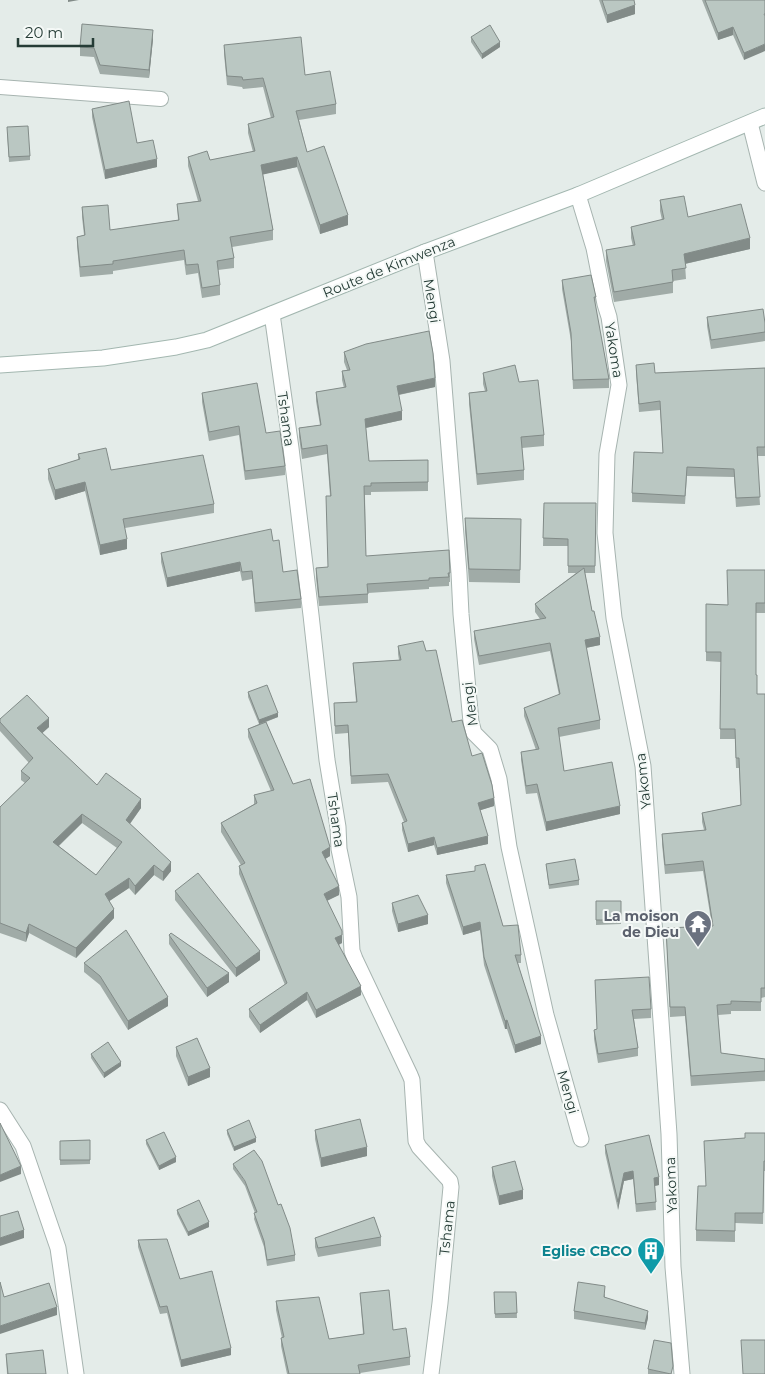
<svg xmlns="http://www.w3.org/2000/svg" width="765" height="1374" viewBox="0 0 765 1374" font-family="Montserrat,sans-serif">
<rect width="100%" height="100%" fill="#e4ece9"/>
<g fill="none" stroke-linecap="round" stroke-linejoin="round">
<defs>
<path id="lane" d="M0 87 161 99"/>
<path id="street" d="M750 123 765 183
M578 195 594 248 605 304 609 317 619 385 607 454 605 533 614 618 643 766 669 1134 673 1267 682 1374
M425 252 442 361 459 573 461 614 471 722 474 733 490 749 499 779 509 847 546 1015 581 1139
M272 314 291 448 311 615 327 760 338 827 339 849 349 897 352 951 355 959 410 1075 412 1080 416 1141 419 1147 450 1181 451 1187 440 1303 431 1374
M0 1110 23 1146 58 1248 76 1374"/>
<path id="secondary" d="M0 365 103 358 176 347 207 340 425 252 578 195 765 116"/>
</defs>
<!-- lane casing -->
<use href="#lane" stroke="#a7b4b0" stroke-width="16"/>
<!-- street casing -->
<use href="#street" stroke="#a7b4b0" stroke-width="17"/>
<!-- secondary casing -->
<use href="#secondary" stroke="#a3b7b0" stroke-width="17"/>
<!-- lane -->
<use href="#lane" stroke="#fff" stroke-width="14"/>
<!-- street -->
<use href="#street" stroke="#fff" stroke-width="15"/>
<!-- secondary -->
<use href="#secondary" stroke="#fff" stroke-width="15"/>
</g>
<!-- wall -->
<path fill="#a0aba7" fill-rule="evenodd" d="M599 0H634L635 14 607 23Z
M702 0H765L744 60 733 35 718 40Z
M471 37 500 47 482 59 471 42Z
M153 39 149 78 100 74 94 57 80 56V47Z
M224 45 305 75 336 104V114L299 120 307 152 348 225 320 234 297 167 263 174 273 230V240L232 247 234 258V268L218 270 220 285V295L202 298 198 273 186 275 184 260 113 271V274L80 277 77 246V237L84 235 82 217V207L110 230 178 220 177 204 198 201 188 166V157L210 160 253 152 248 133V124L271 118 263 87 243 89 242 87 227 85 224 54Z
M92 109 137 143 157 167 105 179 92 117Z
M7 132 30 156V160L9 162Z
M660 200 688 217 750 249 685 264 686 279 673 281V293L614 302 606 261V250L633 246 631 238V227L662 220 660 211Z
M562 280 596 297 595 305 609 379V388L573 389 571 341 562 289Z
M707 317 765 323V341L711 349 707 326Z
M344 352 435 387 399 395 402 420 366 428 369 461 428 460V491L371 492V495H365L366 556 450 573V582H449V586L429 587V589L368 593V603L319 606 316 578V568L328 567 330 496 327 454 302 459 299 437V428L320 425 316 401V392L344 388 342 380V371L347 370 344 362Z
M636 365 655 373 765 368V456H757L760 505 736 507 734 477 687 476 685 504 632 502V493L663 453 660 410 639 412 636 373Z
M483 373 519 382 544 435V446L522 448 524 470V480L477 485 469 404V393L485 391 483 384Z
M202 393 266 433 285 466V475L245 480 239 435 209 441 202 402Z
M78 454 111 470 214 504V513L125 528 127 549 100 555 85 491 55 500 48 479V469L78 460Z
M544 503H596L595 573H585L592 611 600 645 586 648 600 720V729L559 737 564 771 620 814 546 831 537 793 526 794 521 760V752L536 750 524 716V708L559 695 550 651 479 665 474 639V631L540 619 535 612V604L576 573H568V546H543Z
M465 518 521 519 520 583 469 582 465 531Z
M273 541 283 572 301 599V608L255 612 252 579 242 581 240 571 167 587 161 562V553Z
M765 570V613H756V675L757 694H765V997L761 998V1011H731V1014L718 1015 721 1053 765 1059V1081L691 1086 685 1016 670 1017 666 928 712 926 703 871 665 874 662 844V834L704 830 702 822V813L741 805 739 768H736L735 739H720L721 662 706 661V604L728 605Z
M398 646 426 651 452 722 472 756 494 806 480 810 488 844 437 855 434 845 408 852 402 830V823L404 822 388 782 351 784 348 733 335 734 334 703 356 702 353 663 399 660 398 654Z
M248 692 278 717 266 722 293 784 330 856 325 859 339 895 327 901 342 943 339 945 361 995 316 1018 307 1000 260 1033 249 1017V1009L285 985 239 874V866L241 865 221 832V823L254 804V795L271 791 248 737V729L259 724 248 697Z
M0 719 49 727 42 733 97 785 141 808 130 824 171 871 163 881 154 875 135 895 129 888 109 901 114 918 76 958 29 933 26 942 0 933V807L25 783 21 780V771L29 763 0 731ZM82 823 117 848 96 875 59 846Z
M546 864 579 880V885L549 889Z
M475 866 503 926 521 955V963H518L541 1044 515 1053 507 1029H505L484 965 480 930 463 935 446 883V875L475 871Z
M175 891 260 960 236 977 175 900Z
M596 901H621V924L596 925Z
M392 903 428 924 398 932 392 911Z
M169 935 229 982 207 997 169 944Z
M84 963 168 1006 128 1030 100 985 84 972Z
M595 980 651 1009V1018L634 1019 638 1048V1056L598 1063 594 1039V1030L597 1029Z
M176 1047 210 1077 188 1086 176 1056Z
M91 1054 121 1066 104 1078 91 1058Z
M227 1130 256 1142 234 1151 227 1134Z
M315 1130 367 1156 321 1167 315 1139Z
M765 1133V1171H764L763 1224 735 1223V1242L696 1241V1230L706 1186 704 1141 745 1138Z
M90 1140V1164L60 1165V1141Z
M146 1140 176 1162 159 1170 146 1144Z
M605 1145 659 1185 655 1186 656 1210 636 1212 633 1179 624 1181 618 1210 605 1153Z
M233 1164 295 1255V1261L267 1266 264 1247 254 1219 255 1213 245 1186 233 1169Z
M492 1167 523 1199 499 1205 492 1176Z
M177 1210 209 1227 188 1236 177 1214Z
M381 1237V1246L318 1257 315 1247V1238Z
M138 1240 180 1279 231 1355 181 1367 167 1313 160 1314 138 1247Z
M494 1292H516L517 1318H495Z
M360 1293 393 1330 410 1357V1365L360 1373V1374H287L281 1346V1338H282L276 1310V1301L329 1339 363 1334Z
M605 1294V1297L648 1318 645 1330 574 1319V1311Z
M6 1354 46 1374H7Z
M648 1369 673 1374H648Z"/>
<!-- shaded-wall -->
<path fill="#828b88" d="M68 0H79L68 2Z
M635 5V14L607 23V15Z
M733 27V35L718 40V33Z
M153 30V39L149 78V70Z
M500 42V47L482 59V54Z
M765 44V51L744 60V53Z
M297 157V167L261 175V165Z
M157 159V167L105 179V170Z
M348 215V225L320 234V225Z
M750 238V249L684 264V254Z
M435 378V387L397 395V386Z
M402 411V420L365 428V419Z
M85 482V491L55 500V490Z
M127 539V549L100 555V545Z
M240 562V571L167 587V578Z
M600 637V645L585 648V640Z
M278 713V717L259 724V720Z
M49 718V727L37 738V728Z
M494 798V806L478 811V803Z
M141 799V808L126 829V820Z
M620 806V814L546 831V822Z
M82 814V823L53 851V842Z
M488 836V844L437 855V848Z
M434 837V845L408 852V844Z
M330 847V856L322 861V852Z
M171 862V871L163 881V872Z
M154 865V875L135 895V886Z
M129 878V888L105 904V894Z
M339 886V895L324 902V894Z
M114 909V918L76 958V948Z
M428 915V924L398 932V924Z
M480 922V930L463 935V927Z
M29 924V933L26 942V933Z
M342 935V943L335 946V938Z
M260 951V960L236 977V968Z
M229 973V982L207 997V988Z
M361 986V995L316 1018V1010Z
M307 992V1000L260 1033V1025Z
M168 997V1006L128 1030V1021Z
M507 1020V1029H505V1021Z
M541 1036V1044L515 1053V1045Z
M121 1062V1066L104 1078V1073Z
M210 1068V1077L188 1086V1077Z
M256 1138V1142L234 1151V1147Z
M367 1147V1156L321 1167V1158Z
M176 1157V1162L159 1170V1166Z
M21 1166V1174L0 1182V1175Z
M633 1171V1179L624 1181 618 1210V1202L624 1173Z
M659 1177V1185L654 1186V1178Z
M523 1190V1199L499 1205V1196Z
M209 1222V1227L188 1236V1232Z
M24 1230V1238L0 1246V1238Z
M57 1307V1315L0 1334V1326Z
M648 1311V1318L645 1330V1323Z
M231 1348V1355L181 1367V1360Z"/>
<!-- building -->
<path fill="#bac7c2" stroke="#828b88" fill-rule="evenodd" d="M602 0H634L635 5 607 15Z
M705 0H765V14H764L765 16V44L744 53 733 27 718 33Z
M82 24 153 30 149 70 100 65 94 48 80 47Z
M490 25 500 42 482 54 471 37Z
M301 37 305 75 330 71 336 104 296 111 307 152 324 146 348 215 320 225 297 157 261 165 273 230 230 237 234 258 217 261 220 285 202 288 198 264 186 265 184 250 113 261V264L80 267 77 237 85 235 82 207 108 205 110 230 179 220 177 204 201 201 188 157 207 151 210 160 255 151 248 124 274 117 263 78 243 80 242 77 227 76 224 45Z
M129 101 137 143 153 140 157 159 105 170 92 109Z
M28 126 30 156 9 157 7 127Z
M684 196 688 217 741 204 750 238 684 254 686 268 672 270 673 282 614 292 606 250 635 245 631 227 664 219 660 200Z
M591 275 596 297H594L609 379 573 380 571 333 562 280Z
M763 309 765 323V332L711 340 707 317Z
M429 331 433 353 435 378 397 386 402 411 365 419 369 461 428 460V482L371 483V486H364L366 556 449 550 450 573H448L449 577 429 578V580L367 584 368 594 319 597 316 568 328 567 326 496H331L327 445 302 449 299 428 321 425 316 392 346 387 342 371 350 370 344 352 366 344Z
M654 363 655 373 765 368V447H757L760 497 736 498 734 469 687 467 685 496 632 493 634 452 663 453 660 401 639 404 636 365Z
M515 365 519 382 538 380 544 435 521 437 524 470 477 474 469 393 487 391 483 373Z
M257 383 266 433 280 431 285 466 245 471 239 426 209 432 202 393Z
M106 448 111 470 203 455 214 504 123 519 127 539 100 545 85 482 55 490 48 469 80 459 78 454Z
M544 503H596L595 566H568V539L543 538Z
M465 518 521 519 520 570 469 569Z
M271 529 273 541 279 540 283 572 297 570 301 599 255 603 252 571 242 572 240 562 167 578 161 553Z
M584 568 592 611H594L600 637 585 640 600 720 558 728 564 771 612 762 620 806 546 822 537 784 526 786 521 752 539 749 524 708 560 694 550 643 479 656 474 631 546 618 535 604Z
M727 570H765V603H756V675H757V694H765V988H761V1002L731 1001V1004L717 1005 721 1053 765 1059V1071L691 1076 685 1007H670L666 928 713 926 703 861 665 865 662 834 706 830 702 813 741 805 739 758H736L735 729H720L721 652H706V604L728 605Z
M423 641 426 651 436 650 452 722 462 720 472 756 482 753 492 785 494 798 478 803 488 836 437 848 434 837 408 844 402 823 407 821 388 774 351 776 348 725 335 726 334 703 357 702 353 663 401 660 398 646Z
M267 685 278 713 259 720 248 692Z
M27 695 49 718 37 728 97 785 106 773 141 799 126 820 171 862 163 872 154 865 135 886 129 878 105 894 114 909 76 948 29 924 26 933 0 923V807L30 778 21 771 33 758 0 722V719ZM82 814 122 842 96 875 53 842Z
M266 722 293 784 310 779 330 847 322 852 339 886 324 894 342 931V935L335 938 361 986 316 1010 307 992 260 1025 249 1009 287 983 239 866 245 863 221 823 257 803 254 795 274 790 248 729Z
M575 859 579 880 549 885 546 864Z
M485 864 503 926 518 925 521 955H515L541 1036 515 1045 507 1020 505 1021 484 957 480 922 463 927 446 875 475 871V866Z
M198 873 260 951 236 968 175 891Z
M418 895 428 915 398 924 392 903Z
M596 901H621V920H596Z
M126 930 168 997 128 1021 100 976 84 963Z
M171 933 229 973 207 988 169 935Z
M649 977 651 1009 632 1010 638 1048 598 1054 594 1030 597 1029 595 980Z
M197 1038 210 1068 188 1077 176 1047Z
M108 1042 121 1062 104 1073 91 1054Z
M360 1119 367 1147 321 1158 315 1130Z
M249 1120 256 1138 234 1147 227 1130Z
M0 1123 21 1166 0 1175Z
M164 1132 176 1157 159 1166 146 1140Z
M745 1133H765V1161H764L763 1213H735V1231L696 1230 698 1186H706L704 1141 745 1138Z
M649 1135 659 1177 654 1178 656 1202 636 1204 633 1171 624 1173 618 1202 605 1145Z
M90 1140V1160H60V1141Z
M254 1150 262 1161 278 1205 281 1204 290 1228 295 1255 267 1260 264 1241 254 1213 257 1212 245 1181 233 1164Z
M515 1161 523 1190 499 1196 492 1167Z
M199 1200 209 1222 188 1232 177 1210Z
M18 1211 24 1230 0 1238V1216Z
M374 1217 381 1237 318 1248 315 1238Z
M167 1239 180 1279 212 1271 231 1348 181 1360 167 1306 160 1307 138 1240Z
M0 1282 4 1297 49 1283 57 1307 0 1326Z
M578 1282 605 1286 604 1297 648 1311 645 1323 574 1311Z
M389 1290 393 1330 406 1328 410 1357 358 1365 360 1374H289L281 1338 284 1337 276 1301 319 1297 329 1339 364 1334 360 1293Z
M494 1292H516L517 1313 495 1314Z
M654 1340 671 1343 673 1366 671 1374 648 1369Z
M741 1340H765V1374H743Z
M43 1350 46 1374H8L6 1354Z"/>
<!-- icons -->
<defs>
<symbol id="temple-pin" viewBox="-11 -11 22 30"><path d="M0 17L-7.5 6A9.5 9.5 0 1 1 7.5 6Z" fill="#6b7280" stroke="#f5f9f7"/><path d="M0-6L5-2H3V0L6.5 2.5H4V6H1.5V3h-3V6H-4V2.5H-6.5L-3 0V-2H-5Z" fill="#fff"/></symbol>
<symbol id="building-pin" viewBox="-11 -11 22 30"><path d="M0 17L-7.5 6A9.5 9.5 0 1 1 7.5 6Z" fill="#0f9aa8" stroke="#f5f9f7"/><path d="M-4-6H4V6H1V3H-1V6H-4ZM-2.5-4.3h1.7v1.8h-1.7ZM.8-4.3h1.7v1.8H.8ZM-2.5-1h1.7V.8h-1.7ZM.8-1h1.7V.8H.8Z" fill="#fff"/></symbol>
</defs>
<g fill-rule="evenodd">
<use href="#temple-pin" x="682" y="908" width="32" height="43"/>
<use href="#building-pin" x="635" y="1235" width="32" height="43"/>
</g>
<g text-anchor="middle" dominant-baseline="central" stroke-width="4" stroke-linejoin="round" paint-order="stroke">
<!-- street labels -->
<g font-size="14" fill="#253c36" stroke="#f5f9f7">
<text transform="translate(389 267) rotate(-22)">Route de Kimwenza</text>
<text transform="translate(432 301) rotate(81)">Mengi</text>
<text transform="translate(614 350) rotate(81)">Yakoma</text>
<text transform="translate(286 419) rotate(82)">Tshama</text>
<text transform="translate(470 704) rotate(-97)">Mengi</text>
<text transform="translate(643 781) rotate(-96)">Yakoma</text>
<text transform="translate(336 820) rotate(82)">Tshama</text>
<text transform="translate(568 1092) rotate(74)">Mengi</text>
<text transform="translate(671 1185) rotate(-92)">Yakoma</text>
<text transform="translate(447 1228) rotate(-84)">Tshama</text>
</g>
<!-- worship labels -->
<g font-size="14" font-weight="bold" fill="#5b616d" stroke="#f5f9f7" text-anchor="end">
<text x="679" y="916">La moison<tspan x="679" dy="16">de Dieu</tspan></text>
</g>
<!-- culture labels -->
<g font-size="14" font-weight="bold" fill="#0d838f" stroke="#f5f9f7" text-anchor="end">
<text x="632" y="1251">Eglise CBCO</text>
</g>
</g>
<!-- scale -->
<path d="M18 38v8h75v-8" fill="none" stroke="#253c36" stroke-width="2.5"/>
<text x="25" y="38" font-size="15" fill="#253c36" stroke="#f5f9f7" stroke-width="4" paint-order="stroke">20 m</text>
</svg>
